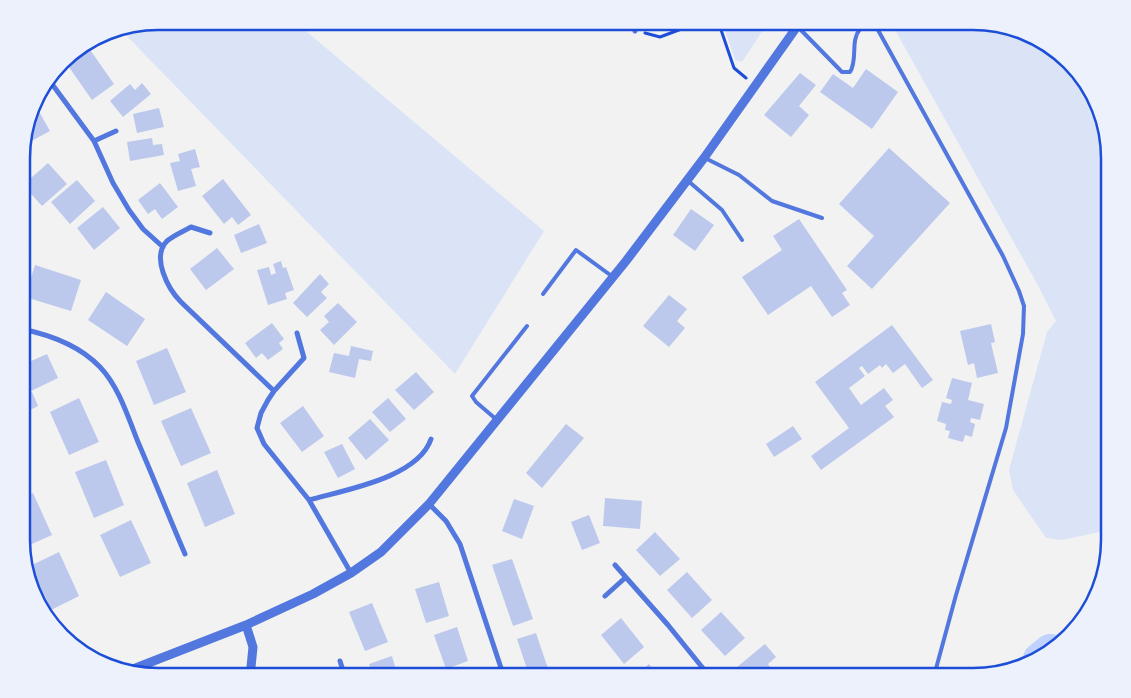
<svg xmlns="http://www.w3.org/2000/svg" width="1131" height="698" viewBox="0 0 1131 698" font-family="Commissioner,sans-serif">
<rect width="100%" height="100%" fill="#f2f2f2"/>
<!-- green -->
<path fill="#dbe4f7" d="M158 21H294L544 231 455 374 120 29Z
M722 21H769L742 62 735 60Z
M890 21H974L1049 44 1091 89 1109 148V530L1062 540 1046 538 1013 490 1009 470 1047 332 1056 321 1035 280Z"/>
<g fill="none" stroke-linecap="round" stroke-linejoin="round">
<!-- river -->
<path stroke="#bfd3fe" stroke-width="32" d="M1039 659 1050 650"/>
</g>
<!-- building -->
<path fill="#bdc9ec" d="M86 44 114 84 92 100 64 60 67 55Z
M866 69 898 92 872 129 820 92 833 74 853 88Z
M800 73 816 85 799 106 809 115 791 137 764 115Z
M142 83 151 94 123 117 110 101 130 84 135 90Z
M37 108 50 131 22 146V140L31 111Z
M159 108 164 127 137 133 133 114Z
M152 138 153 145 162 144 164 155 130 161 127 142Z
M889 148 950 203 872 289 847 266 874 236 839 204Z
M195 149 200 167 191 169 196 186 178 191 170 163 180 161 178 154Z
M48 163 67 184 42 206 23 185Z
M223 179 251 215 238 225 232 217 224 224 202 196Z
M77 180 95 201 70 224 51 202Z
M160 183 178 207 162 219 155 209 148 214 138 200Z
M103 207 120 228 94 250 77 228Z
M691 209 714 225 695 251 673 235Z
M799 219 847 290 842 293 850 305 832 317 811 286 768 315 742 277 782 250 773 236Z
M259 224 267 243 241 253 234 235Z
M217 248 234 269 206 290 190 269Z
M281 261 283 268 286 267 294 290 285 293 287 299 268 305 257 270 269 267 271 275 276 273 273 264Z
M35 265 81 280 71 311 25 297Z
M320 274 329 284 321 292 327 298 307 317 293 303Z
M106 292 145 319 127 346 88 320Z
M669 295 687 309 677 321 685 328 669 347 643 326Z
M338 303 357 322 334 345 320 330 329 322 324 316Z
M272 323 284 339 279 343 283 349 268 360 262 353 256 358 245 343Z
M991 324 995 342 991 343 998 373 977 378 974 363 968 365 960 331Z
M892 325 933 380 922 388 905 364 893 373 886 364 882 368 880 365 868 374 862 366 859 368 865 376 849 388 861 405 884 388 893 400 885 406 894 417 821 470 811 456 849 428 815 382Z
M351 346 373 351 371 361 359 359 355 378 329 372 334 353 349 356Z
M167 348 186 392 154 405 136 361Z
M47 354 58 378 31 391 22 373V365Z
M416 372 434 392 414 410 395 390Z
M952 378 972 383 968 400 984 404 980 420 971 418 970 422 975 424 972 437 965 435 963 442 948 438 950 431 945 430 946 424 937 421 942 402 951 404 952 400 946 398Z
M32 392 38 406 28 411 27 408 22 410V396Z
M79 398 99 442 69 455 50 412Z
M388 398 406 419 390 432 372 412Z
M303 406 324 436 302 452 280 423Z
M191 408 211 453 181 466 161 421Z
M370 419 389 440 366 460 348 438Z
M566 424 584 438 542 488 526 473Z
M793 426 802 439 774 457 766 444Z
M342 444 355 469 338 478 324 452Z
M106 460 124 505 94 518 75 472Z
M217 470 235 514 205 527 187 483Z
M33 493 52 535 25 547 22 542V498Z
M605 498 642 501 640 529 603 526Z
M514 499 534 506 522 539 502 531Z
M589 515 600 543 582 550 571 522Z
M131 520 151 563 120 577 100 535Z
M655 532 680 559 660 576 636 550Z
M59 552 79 596 51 610 30 566Z
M512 559 533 619 513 626 492 565Z
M687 572 712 600 692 618 667 590Z
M439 582 449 616 426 623 415 589Z
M372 603 388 642 365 651 349 612Z
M721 612 745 638 725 656 701 630Z
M621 618 644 647 624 664 601 635Z
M457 627 468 661 446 669 434 635Z
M536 633 541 648 551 677H529L527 669 517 639Z
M765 644 776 657 768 664 778 677H743L736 668Z
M392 656 398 677H374L369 664Z
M649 664 659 677H634Z"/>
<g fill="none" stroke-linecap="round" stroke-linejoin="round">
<!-- path -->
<path stroke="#1d4ed8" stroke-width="3" d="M407 21H408
M718 21 734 68 746 78
M645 33 660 37 703 21"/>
<!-- service -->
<path stroke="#5277de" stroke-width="4" d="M873 21 1003 256 1019 291 1024 306 1023 334 1006 428 956 595 934 676
M798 27 842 72H850C858 60 850 41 860 29 862 26 866 24 869 21
M705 158 739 175 772 201 822 218
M687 180 722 210 742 240
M543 294 576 250 613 277
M497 420 476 402 472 396 527 326"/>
<!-- minor -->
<path stroke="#5277de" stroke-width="5" d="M503 21C518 31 533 26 548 21
M632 21 635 31
M49 80 94 141 113 183 129 210 143 229 163 247
M94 141 116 131
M210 233 191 227C184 231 174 235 167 241 151 257 168 289 181 302L274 391
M22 329C51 335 80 346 100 367 119 387 128 417 138 442 154 479 169 517 185 554
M297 333 304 358 274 391 268 400 261 413 257 428 264 444 309 500 351 573
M309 500C344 490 418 478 431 439
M429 504 446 521 460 544 504 677
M615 565 668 625 710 677
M605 596 625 578
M340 661 345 677"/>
<!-- tertiary -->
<path stroke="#5277de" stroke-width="9" d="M246 625 253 647 250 677
M133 669 246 625 313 594 351 573 381 552 429 504 626 261 704 158 801 21"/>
</g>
<!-- crop -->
<path d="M0 0H1131V698H0ZM158 30H973A128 128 0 0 1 1101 158V540A128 128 0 0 1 973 668H158A128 128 0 0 1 30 540V158A128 128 0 0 1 158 30Z" fill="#edf1fc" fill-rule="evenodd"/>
<path fill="none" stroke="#1d4ed8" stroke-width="2.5" d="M158 30H973A128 128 0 0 1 1101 158V540A128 128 0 0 1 973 668H158A128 128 0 0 1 30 540V158A128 128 0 0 1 158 30Z"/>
</svg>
